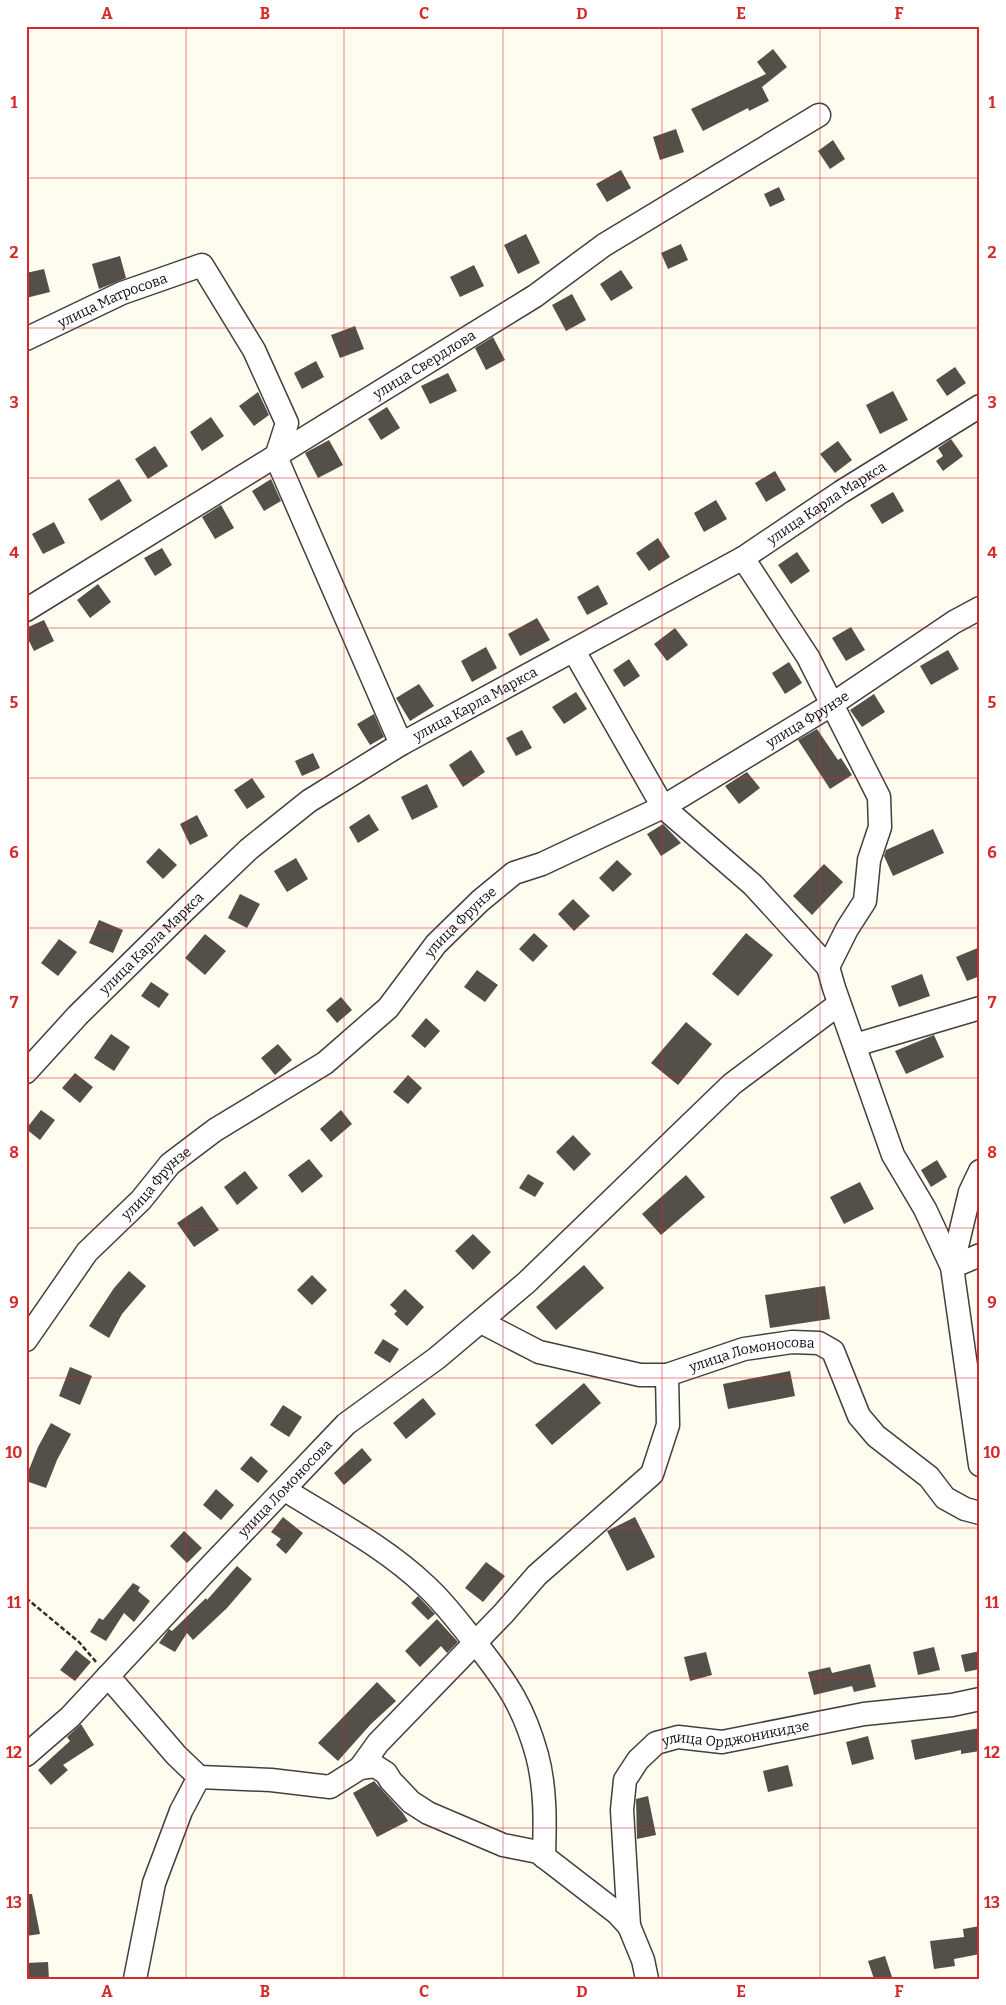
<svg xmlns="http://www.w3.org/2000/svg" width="1006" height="2005" viewBox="0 0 1006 2005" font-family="Bitter,serif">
<rect width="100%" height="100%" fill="#fefcee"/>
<!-- building -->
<path fill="#554f4a" d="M773 49 787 67 762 87 769 101 749 111 748 108 703 131 691 109 766 74 757 62Z
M676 129 684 152 660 160 653 137Z
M833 140 845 159 830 169 818 151Z
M621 170 631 188 607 202 596 184Z
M779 187 785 200 770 207 764 194Z
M526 234 540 263 518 274 504 245Z
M681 244 688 260 668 269 661 253Z
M120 256 126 278 99 289 92 264Z
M474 265 484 286 460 297 450 277Z
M44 269 50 292 26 298V273Z
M621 270 633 288 611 301 600 284Z
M572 294 586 320 566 331 552 305Z
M355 326 364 349 340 358 331 335Z
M493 337 505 360 486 370 475 348Z
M316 361 324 377 302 389 294 373Z
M955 367 966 383 947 396 936 380Z
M448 373 457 391 430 404 421 386Z
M893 391 908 420 880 434 866 405Z
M258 392 269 415 254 426 239 406Z
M387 407 400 428 381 440 368 419Z
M211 417 224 436 202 451 190 432Z
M951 439 963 456 943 471 936 461 943 456 938 448Z
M329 440 343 465 318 478 305 453Z
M838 441 852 460 835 473 820 454Z
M155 446 168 466 148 479 135 459Z
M775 471 786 490 766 502 755 483Z
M119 479 132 501 101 521 88 499Z
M271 479 281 501 264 511 252 491Z
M893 492 904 511 882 524 870 505Z
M716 500 727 519 704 532 694 513Z
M221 505 234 528 215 539 202 517Z
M54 522 65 543 43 554 32 534Z
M658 538 670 557 649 571 636 553Z
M162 548 172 565 155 576 144 558Z
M797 552 810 571 791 584 778 565Z
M98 584 111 602 90 618 77 600Z
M598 585 608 604 587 615 577 597Z
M537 618 550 640 520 656 508 634Z
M44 620 54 641 34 651 26 635V628Z
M851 627 865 650 846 661 832 638Z
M675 628 688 645 667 661 654 644Z
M486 647 497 668 472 682 461 661Z
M948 650 959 669 931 685 920 666Z
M629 659 640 676 624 687 613 670Z
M789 662 802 683 785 694 772 673Z
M419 684 434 706 410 721 396 698Z
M576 692 587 709 564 724 552 707Z
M874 694 885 712 862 727 850 710Z
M374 714 384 737 370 745 357 724Z
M817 729 838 760 841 758 852 775 830 789 798 740Z
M522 730 532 748 516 756 506 738Z
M471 750 485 772 463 787 449 765Z
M313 753 320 768 302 776 295 761Z
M747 772 760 788 739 804 725 786Z
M252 778 265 797 247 809 234 790Z
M427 784 438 807 412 820 401 797Z
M369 814 379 830 358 843 349 827Z
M197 815 208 836 190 845 180 824Z
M663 824 681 843 661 856 647 834Z
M933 829 944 853 893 876 884 856 886 850Z
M159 848 177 865 163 879 146 862Z
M296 858 308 879 287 892 274 871Z
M617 860 632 874 613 892 599 878Z
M824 864 843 882 812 915 793 896Z
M240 894 260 904 247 928 228 918Z
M573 899 590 916 574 931 558 914Z
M99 920 123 930 113 953 89 943Z
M534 933 548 946 533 962 519 949Z
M746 933 773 955 738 996 712 974Z
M205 934 226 951 205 975 185 958Z
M59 939 77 952 58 976 41 963Z
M980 947V976L967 981 956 957Z
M477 970 498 985 485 1002 464 987Z
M922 974 930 996 899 1007 891 986Z
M151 982 169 994 159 1008 141 996Z
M341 997 352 1010 337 1023 326 1010Z
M426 1018 440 1031 425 1048 411 1036Z
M686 1022 712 1044 678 1085 651 1063Z
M111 1034 130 1047 114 1071 94 1058Z
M934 1035 944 1057 906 1074 895 1051Z
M278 1044 292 1060 275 1075 261 1058Z
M75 1073 93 1087 80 1103 62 1088Z
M408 1075 422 1088 408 1104 393 1092Z
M41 1110 55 1120 40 1140 26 1129Z
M341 1110 352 1124 331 1142 320 1129Z
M573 1135 591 1154 574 1171 556 1152Z
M309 1159 323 1176 302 1193 288 1175Z
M937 1160 947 1177 931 1187 921 1170Z
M245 1171 258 1188 237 1205 224 1187Z
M528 1174 544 1183 535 1197 519 1188Z
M686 1175 705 1197 661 1235 642 1214Z
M860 1182 874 1209 844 1224 830 1197Z
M202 1206 219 1230 194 1247 177 1223Z
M473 1234 491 1252 473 1270 455 1251Z
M584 1265 604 1288 556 1330 536 1307Z
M129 1271 146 1286 122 1314 109 1338 89 1326 114 1288Z
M312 1275 327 1290 312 1305 297 1290Z
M825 1286 830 1319 770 1328 765 1295Z
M405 1289 424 1307 407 1326 394 1314 397 1311 390 1305Z
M383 1339 399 1349 390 1363 374 1353Z
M70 1367 92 1376 80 1405 59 1396Z
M790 1371 795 1396 728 1409 723 1384Z
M584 1383 601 1403 552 1445 535 1425Z
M423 1398 436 1414 406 1439 393 1423Z
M283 1405 302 1417 289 1437 270 1425Z
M51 1423 71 1434 57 1460 46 1488 26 1481V1477L38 1447Z
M362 1448 372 1460 344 1485 334 1473Z
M251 1456 268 1471 258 1483 240 1469Z
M216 1489 234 1505 221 1520 203 1505Z
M283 1517 303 1533 286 1554 276 1545 281 1539 271 1532Z
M635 1517 655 1557 627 1571 607 1531Z
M184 1531 202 1548 187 1563 170 1546Z
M486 1562 505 1576 483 1602 465 1588Z
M237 1566 252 1579 227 1608 193 1640 187 1633 175 1652 159 1643 169 1629 172 1631 206 1598 207 1600Z
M133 1583 140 1587 138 1591 150 1601 134 1622 124 1613 106 1641 90 1632 99 1618 103 1620Z
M418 1596 435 1614 428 1620 411 1603Z
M437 1619 458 1642 447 1653 441 1646 420 1667 405 1651Z
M934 1647 940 1670 918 1675 913 1652Z
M76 1650 91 1662 75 1681 60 1670Z
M980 1651V1669L965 1672 961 1655Z
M706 1652 712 1675 690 1681 684 1657Z
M870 1664 876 1687 854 1692 852 1686 814 1695 808 1672 830 1667 832 1673Z
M377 1682 396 1701 371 1724 338 1761 318 1743Z
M81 1724 94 1745 63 1765 68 1770 51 1785 38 1770 70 1741 67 1737Z
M980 1728V1751L961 1754V1750L915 1760 911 1740Z
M868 1736 874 1759 852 1765 846 1742Z
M788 1765 793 1786 768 1792 763 1771Z
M374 1781 403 1813 408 1821 377 1837 353 1793Z
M648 1796 656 1835 637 1839 636 1799Z
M26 1894H32L40 1934 26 1936Z
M980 1926V1954L954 1959 955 1966 934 1969 930 1941 964 1937 963 1929Z
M885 1956 892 1977 874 1979 868 1961Z
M48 1962 49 1979H27L26 1963Z"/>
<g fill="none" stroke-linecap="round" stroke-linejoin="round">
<defs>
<g id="minor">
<path id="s1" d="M26 339 122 293 202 265 254 350 287 423 276 457 401 744"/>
<path d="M743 558 808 657 879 797 880 827 869 860 865 901 847 929 828 967 834 988 893 1155 925 1209 952 1267 980 1255"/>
<path id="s2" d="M26 610 535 296 604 245 819 115"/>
<path d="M574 651 663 807 753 885 828 967"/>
<path d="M855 1045 980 1008"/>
<path id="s3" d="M26 1072 78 1015 184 911 249 849 309 801 401 744 743 558 841 492 980 406"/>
<path d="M980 1171 970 1192 952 1267 980 1465"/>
<path id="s4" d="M481 1322 539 1352 640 1375H667L744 1349 792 1342 819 1343 833 1351 859 1416 876 1436 929 1477 945 1498 965 1509 980 1513"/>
<path id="s5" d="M26 1340 87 1252 141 1200 170 1164 215 1130 325 1063 388 1008 436 944 480 901 514 873 542 864 663 807 831 705 954 622 980 608"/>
<path d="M285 1490C333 1520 385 1547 426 1586 446 1604 461 1626 478 1646 508 1684 524 1708 537 1755 546 1789 545 1823 544 1857"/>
<path d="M108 1676 176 1755 199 1777 181 1811 154 1883 135 1979"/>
<path id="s6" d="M26 1755 70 1717 203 1574 346 1424 437 1358 527 1282 732 1084 839 1004"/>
<path d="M360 1768 378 1743 503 1614 537 1575 652 1474 668 1425 667 1375"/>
<path d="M199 1777 271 1780 330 1787 360 1768 375 1766 386 1773 391 1781 411 1802 428 1813 503 1845 538 1852 617 1913 629 1926 643 1960 647 1979"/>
<path id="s7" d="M629 1926 622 1810 625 1780 638 1760 656 1743 678 1737 722 1742 864 1714 952 1705 980 1699"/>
</g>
</defs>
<!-- minor casing -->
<use href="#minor" stroke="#404040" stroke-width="25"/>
<!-- path -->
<path stroke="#2f2f2f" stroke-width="2.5" stroke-dasharray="5 2.5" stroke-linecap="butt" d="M26 1598 79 1642 97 1663"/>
<!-- minor -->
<use href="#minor" stroke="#fff" stroke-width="22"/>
</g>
<!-- grid -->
<path fill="none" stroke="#d62828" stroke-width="1" stroke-opacity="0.55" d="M186 26V1979M344 26V1979M503 26V1979M662 26V1979M820 26V1979M26 178H980M26 328H980M26 478H980M26 628H980M26 778H980M26 928H980M26 1078H980M26 1228H980M26 1378H980M26 1528H980M26 1678H980M26 1828H980"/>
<g text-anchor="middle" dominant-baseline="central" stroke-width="5" stroke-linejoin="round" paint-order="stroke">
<!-- street labels -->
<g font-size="14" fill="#0d0d0d" stroke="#fff">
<text stroke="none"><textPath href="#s1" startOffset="95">улица Матросова</textPath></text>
<text stroke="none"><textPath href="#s2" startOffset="468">улица Свердлова</textPath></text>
<text stroke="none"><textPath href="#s3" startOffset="990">улица Карла Маркса</textPath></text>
<text stroke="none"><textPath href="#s3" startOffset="585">улица Карла Маркса</textPath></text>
<text stroke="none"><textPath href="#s5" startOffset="1015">улица Фрунзе</textPath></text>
<text stroke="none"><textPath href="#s5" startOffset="610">улица Фрунзе</textPath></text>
<text stroke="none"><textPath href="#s3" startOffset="180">улица Карла Маркса</textPath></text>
<text stroke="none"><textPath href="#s5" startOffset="205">улица Фрунзе</textPath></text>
<text stroke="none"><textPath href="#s4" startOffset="284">улица Ломоносова</textPath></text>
<text stroke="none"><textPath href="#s6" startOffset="372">улица Ломоносова</textPath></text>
<text stroke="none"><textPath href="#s7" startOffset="276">улица Орджоникидзе</textPath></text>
</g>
</g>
<!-- border -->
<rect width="1006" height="2005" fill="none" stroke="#ffffff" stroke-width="55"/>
<rect x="28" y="28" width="950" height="1950" fill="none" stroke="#d62828" stroke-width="2"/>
<g font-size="16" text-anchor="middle" font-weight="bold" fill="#d62828">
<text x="107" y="19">A</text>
<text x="265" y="19">B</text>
<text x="424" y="19">C</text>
<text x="582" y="19">D</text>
<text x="741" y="19">E</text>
<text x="899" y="19">F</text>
<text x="14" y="108">1</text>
<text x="992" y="108">1</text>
<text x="14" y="258">2</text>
<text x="992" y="258">2</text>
<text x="14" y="408">3</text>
<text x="992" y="408">3</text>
<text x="14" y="558">4</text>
<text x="992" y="558">4</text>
<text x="14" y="708">5</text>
<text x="992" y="708">5</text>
<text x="14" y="858">6</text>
<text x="992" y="858">6</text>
<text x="14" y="1008">7</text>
<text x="992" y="1008">7</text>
<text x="14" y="1158">8</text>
<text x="992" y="1158">8</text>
<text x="14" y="1308">9</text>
<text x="992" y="1308">9</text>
<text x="14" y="1458">10</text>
<text x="992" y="1458">10</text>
<text x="14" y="1608">11</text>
<text x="992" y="1608">11</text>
<text x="14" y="1758">12</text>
<text x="992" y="1758">12</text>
<text x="14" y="1908">13</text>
<text x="992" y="1908">13</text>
<text x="107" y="1997">A</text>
<text x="265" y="1997">B</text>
<text x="424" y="1997">C</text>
<text x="582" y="1997">D</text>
<text x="741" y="1997">E</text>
<text x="899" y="1997">F</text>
</g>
</svg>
